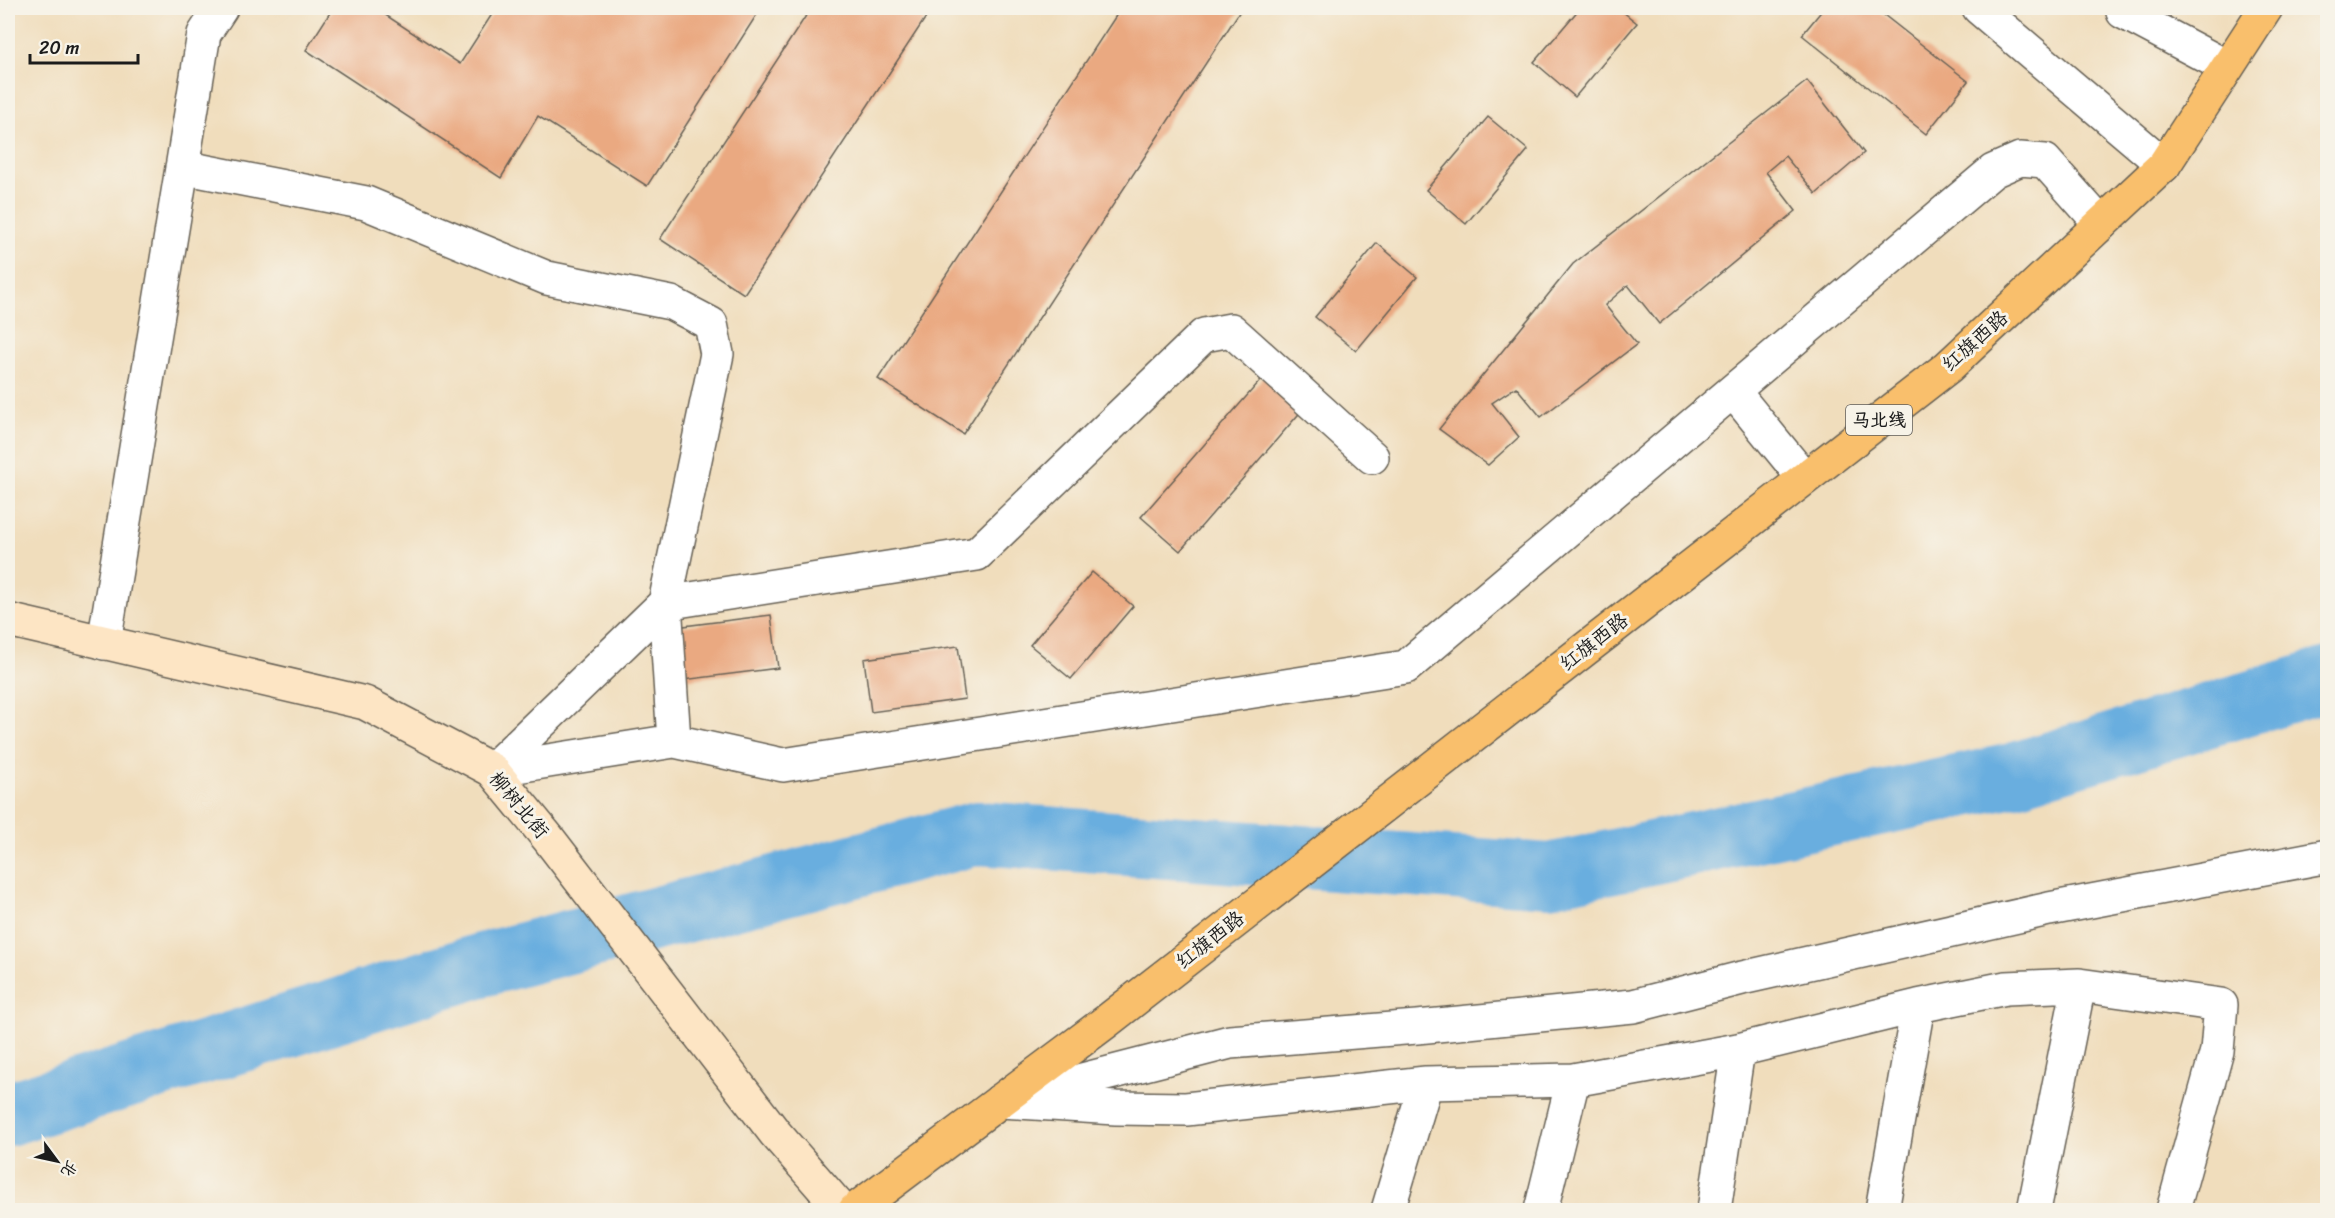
<svg xmlns="http://www.w3.org/2000/svg" width="2335" height="1218" viewBox="0 0 2335 1218" font-family="Sriracha,'LXGW WenKai TC',sans-serif">
<rect width="100%" height="100%" fill="#f7f3e8"/>
<filter id="ink" filterUnits="userSpaceOnUse"><feTurbulence type="fractalNoise" baseFrequency=".0167" numOctaves="2"/><feDisplacementMap in="SourceGraphic" scale="12" xChannelSelector="R" yChannelSelector="G"/><feConvolveMatrix kernelMatrix="1 2 1 2 8 2 1 2 1" color-interpolation-filters="sRGB"/></filter>
<filter id="wash" filterUnits="userSpaceOnUse"><feTurbulence type="fractalNoise" baseFrequency=".008" numOctaves="4" result="noise"/><feDisplacementMap in="SourceGraphic" scale="24" xChannelSelector="R" yChannelSelector="G"/><feGaussianBlur stdDeviation="1.35" result="paint"/><feColorMatrix in="noise" values="0 0 0 0 0 0 0 0 0 0 0 0 0 0 0 0 0 1.4 0 .05"/><feComposite in="paint" operator="in"/></filter>
<g filter="url(#wash)">
<rect width="100%" height="100%" fill="#f0ddbc"/>
<g fill="none" stroke-linecap="round" stroke-linejoin="round">
<!-- river -->
<path stroke="#69aedf" stroke-width="64" d="M8 1114 478 966 978 833 1549 875 2012 775 2328 679"/>
</g>
<g id="blocks">
<!-- building -->
<path fill="#eaa981" d="M333 8H375L460 64 496 8H761L647 186 538 116 501 178 306 50Z
M811 8H932L744 294 660 239Z
M1121 8H1242L963 434 878 379Z
M1580 8H1618L1637 23 1575 97 1534 62Z
M1824 8H1875L1968 81 1926 134 1802 35Z
M1807 81 1864 153 1816 194 1785 156 1766 172 1796 211 1659 324 1628 285 1605 305 1637 344 1541 417 1516 387 1492 403 1519 437 1488 465 1439 429 1573 264Z
M1488 117 1528 150 1466 224 1426 190Z
M1377 243 1417 277 1356 351 1315 317Z
M1266 374 1304 408 1180 551 1141 517Z
M1092 572 1133 606 1071 679 1030 645Z
M771 615 778 668 683 680 676 627Z
M958 646 965 699 871 712 864 659Z"/>
</g>
</g>
<g filter="url(#ink)">
<use href="#blocks" fill-opacity="0" stroke="#666054" stroke-width="1.5"/>
<g fill="none" stroke-linecap="round" stroke-linejoin="round">
<defs>
<path id="street" d="M1979 8 2164 165
M2125 8 2123 12 2227 67
M182 167 366 203 547 278 671 303 711 324 717 354 665 603 674 741
M1733 391 1804 478
M104 643 204 34 221 8
M492 770 674 741 783 765 1406 667 1993 171 2020 159 2045 161 2101 224
M492 770 665 603 977 554 1204 335 1231 330 1372 457
M1028 1094 1230 1042 1417 1027 1633 1006 1742 978 2049 909 2328 856
M1000 1101 1116 1108 1186 1109 1426 1083 1573 1080 1738 1050 1918 1006 2006 988 2079 985 2221 1005 2217 1051 2173 1210
M1388 1210 1426 1083
M1541 1210 1573 1080
M1714 1210 1738 1050
M1882 1210 1918 1006
M2034 1210 2079 985"/>
<path id="secondary" d="M8 620 365 703 492 770 548 838 775 1133 842 1210"/>
<path id="primary" d="M855 1210 1107 1021 1948 367 2164 165 2266 8"/>
</defs>
<!-- street casing -->
<use href="#street" stroke="#666054" stroke-width="36"/>
<!-- secondary casing -->
<use href="#secondary" stroke="#666054" stroke-width="36"/>
<!-- primary casing -->
<use href="#primary" stroke="#666054" stroke-width="36"/>
<!-- street -->
<use href="#street" stroke="#fff" stroke-width="33"/>
<!-- secondary -->
<use href="#secondary" stroke="#fde5c4" stroke-width="33"/>
<!-- primary -->
<use href="#primary" stroke="#f9bf6c" stroke-width="33"/>
</g>
</g>
<g text-anchor="middle" dominant-baseline="central" stroke-width="6" stroke-linejoin="round" paint-order="stroke">
<!-- shield labels -->
<rect fill="#f7f3e8" stroke="#5e5c59" stroke-width="1.5" x="1846" y="405" width="66" height="30" rx="4.5"/>
<g font-size="18" font-weight="bold" fill="#1c1c1c">
<text x="1879" y="420">马北线</text>
</g>
<!-- street labels -->
<g font-size="20" fill="#1c1c1c" stroke="#f7f3e8">
<text transform="translate(1975 341) rotate(-42)">红旗西路</text>
<text transform="translate(1594 642) rotate(-38)">红旗西路</text>
<text transform="translate(519 805) rotate(50)">柳树北街</text>
<text transform="translate(1210 940) rotate(-38)">红旗西路</text>
</g>
</g>
<!-- margin -->
<rect width="2335" height="1218" fill="none" stroke="#f7f3e8" stroke-width="30"/>
<!-- north arrow -->
<g transform="translate(57 1161) rotate(123)" stroke="#f7f3e8" stroke-width="4.5" paint-order="stroke">
<path d="M0-4.5L10 22L0 15L-10 22Z" fill="#1c1c1c"/>
<text y="-9" font-size="16" font-weight="bold" text-anchor="middle" fill="#1c1c1c">北</text>
</g>
<!-- scale -->
<path d="M30 54v9h108v-9" fill="none" stroke="#1c1c1c" stroke-width="3"/>
<text x="39" y="54" font-size="18" fill="#1c1c1c" stroke="#f7f3e8" stroke-width="4.5" paint-order="stroke">20 m</text>
</svg>
